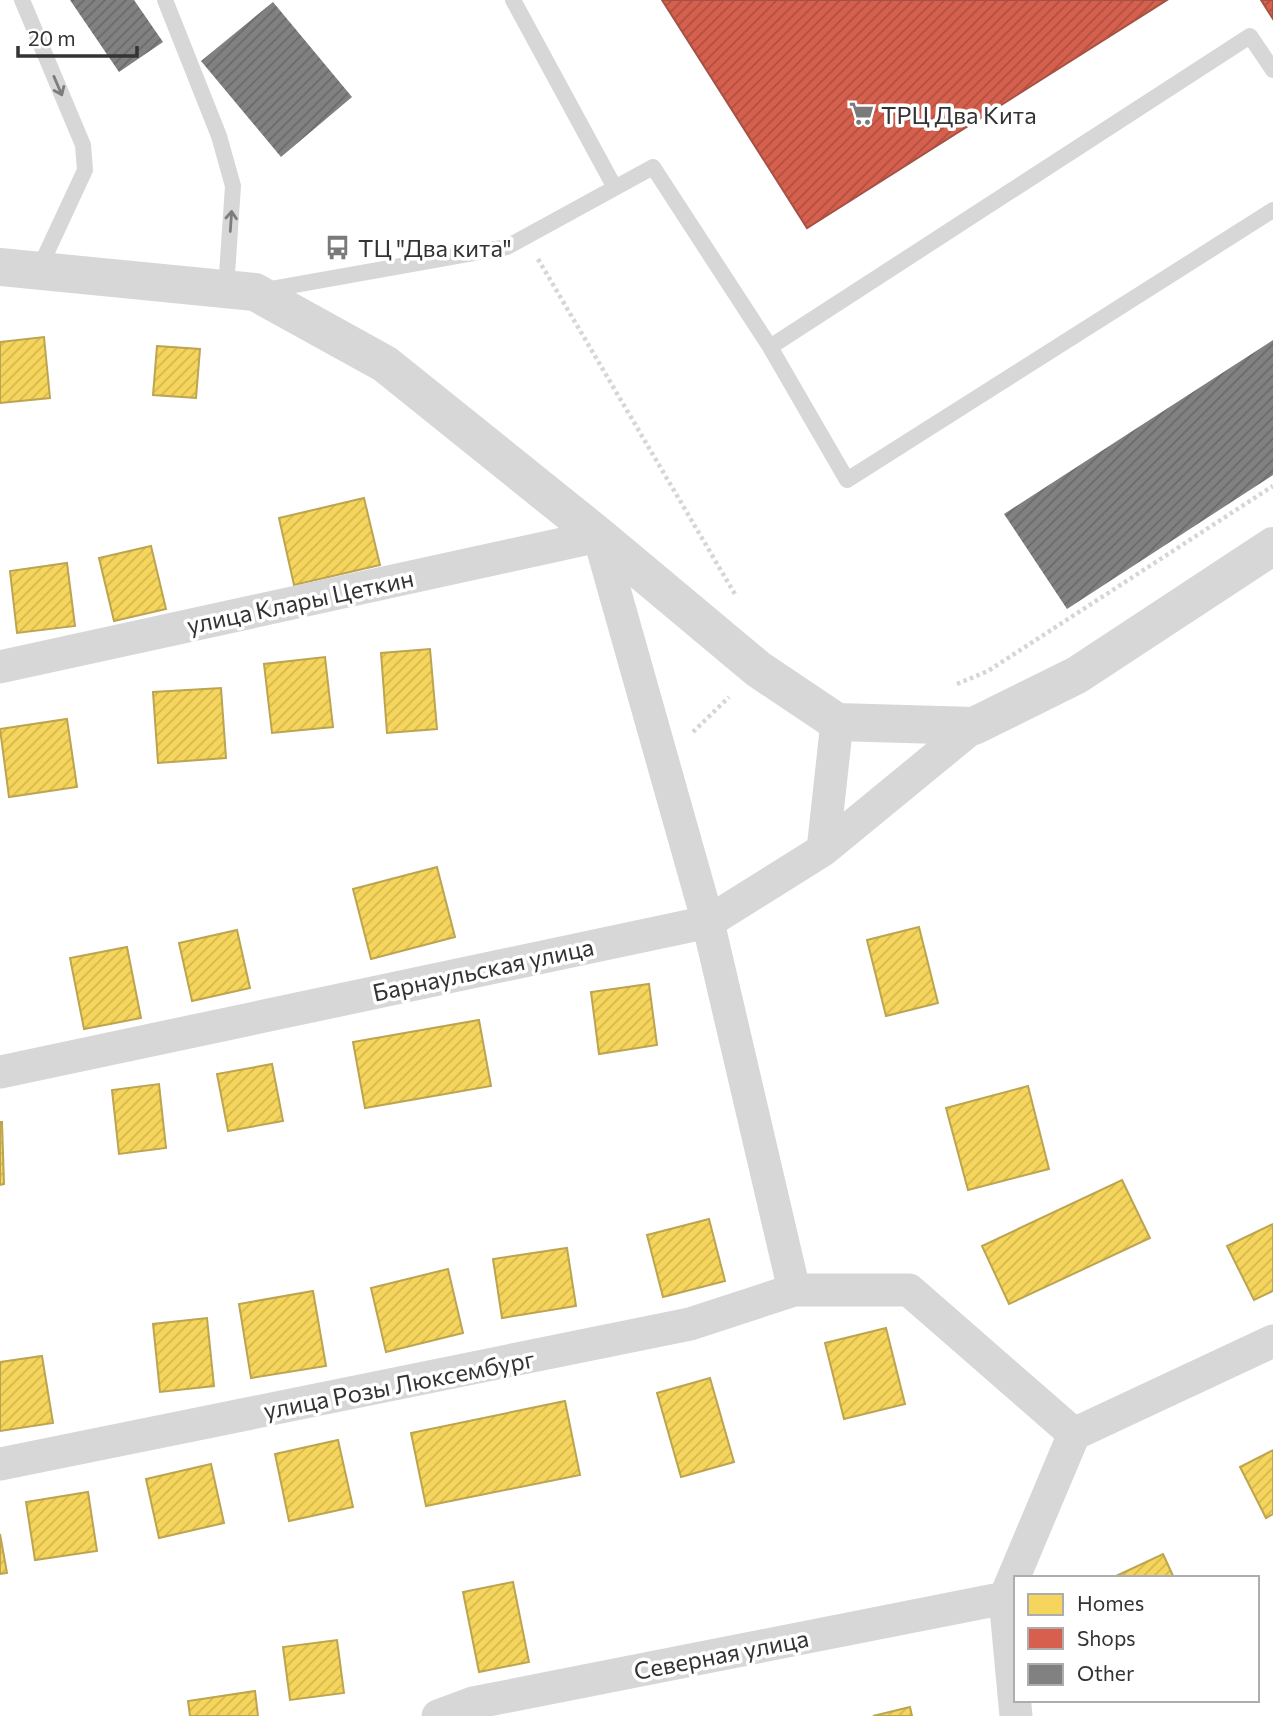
<svg xmlns="http://www.w3.org/2000/svg" width="1273" height="1716" viewBox="0 0 1273 1716" font-family="Commissioner,sans-serif">
<defs>
<pattern id="homes-hatch" width="6" height="6" patternUnits="userSpaceOnUse" patternTransform="scale(1.75)"><rect width="6" height="6" fill="#f6d55c"/><path d="M-1 1l2-2M0 6l6-6M5 7l2-2" fill="none" stroke="#d3b750"/></pattern>
<pattern id="shops-hatch" width="6" height="6" patternUnits="userSpaceOnUse" patternTransform="scale(1.75)"><rect width="6" height="6" fill="#d6604d"/><path d="M-1 1l2-2M0 6l6-6M5 7l2-2" fill="none" stroke="#ae5041"/></pattern>
<pattern id="building-hatch" width="6" height="6" patternUnits="userSpaceOnUse" patternTransform="scale(1.75)"><rect width="6" height="6" fill="#818181"/><path d="M-1 1l2-2M0 6l6-6M5 7l2-2" fill="none" stroke="#6a6a6a"/></pattern>
</defs>
<rect width="100%" height="100%" fill="#fff"/>
<!-- homes -->
<path fill="url(#homes-hatch)" stroke="#bca450" stroke-width="2" d="M44 337 50 398 0 403V342Z
M157 346 200 349 196 398 153 395Z
M364 498 380 565 294 585 279 518Z
M151 546 166 609 114 621 99 558Z
M67 563 75 626 17 633 10 571Z
M430 649 437 729 387 733 381 653Z
M325 657 333 727 272 733 264 664Z
M221 688 226 758 158 763 153 692Z
M67 719 77 787 9 797 0 729Z
M437 867 455 937 371 959 353 889Z
M919 927 938 1003 886 1016 867 940Z
M237 930 250 988 192 1001 179 943Z
M127 947 141 1018 84 1029 70 958Z
M649 984 657 1045 599 1054 591 992Z
M479 1020 491 1086 365 1108 353 1042Z
M272 1064 283 1121 228 1131 217 1074Z
M159 1084 166 1148 119 1154 112 1090Z
M1028 1086 1049 1169 968 1190 946 1108Z
M0 1122H2L4 1184 0 1185Z
M1122 1180 1150 1238 1009 1304 982 1246Z
M709 1219 725 1281 663 1297 647 1235Z
M1273 1224V1291L1254 1300 1227 1246Z
M567 1248 576 1306 502 1318 493 1259Z
M448 1269 463 1333 386 1352 371 1288Z
M313 1291 326 1366 251 1378 239 1304Z
M207 1318 214 1386 160 1392 153 1324Z
M886 1328 905 1404 844 1419 825 1343Z
M42 1356 53 1423 0 1431V1362Z
M710 1378 734 1462 681 1477 657 1393Z
M565 1401 580 1475 426 1506 411 1433Z
M338 1440 353 1507 289 1521 275 1454Z
M1273 1450V1514L1266 1518 1240 1467Z
M211 1464 224 1523 159 1538 146 1479Z
M88 1492 97 1551 35 1560 26 1502Z
M0 1534 7 1573 0 1574Z
M1163 1554 1174 1578 1114 1577Z
M513 1582 529 1662 479 1672 463 1592Z
M337 1640 344 1693 290 1700 283 1647Z
M255 1691 258 1716H190L188 1701Z
M910 1707 912 1716H873Z"/>
<!-- shops -->
<path fill="url(#shops-hatch)" stroke="#a55245" stroke-width="2" d="M662 0H1167L807 228Z
M1261 0H1273V19Z"/>
<!-- building -->
<path fill="url(#building-hatch)" d="M70 0H134L163 42 119 72Z
M273 2 352 97 281 157 201 61Z
M1273 340V475L1067 609 1004 514Z"/>
<g fill="none" stroke-linecap="round" stroke-linejoin="round">
<!-- path -->
<path stroke="#d6d6d6" stroke-width="4.5" stroke-dasharray="3.5 3.5" stroke-linecap="butt" d="M538 259 736 596
M957 684 988 671 1273 486
M693 732 729 697"/>
<!-- service -->
<path stroke="#d7d7d7" stroke-width="16" d="M22 0 83 145 85 170 39 269
M165 0 219 136 233 186 226 289
M513 0 615 188
M266 290 507 247 653 167 770 347 1250 36 1273 70
M770 347 847 480 1273 210"/>
<!-- minor -->
<path stroke="#d7d7d7" stroke-width="33" d="M0 667 599 536 708 922 794 1290H909L1074 1434 1005 1598 1016 1716
M823 850 974 726
M0 1072 708 922 823 850 837 722
M1074 1434 1273 1341
M0 1464 690 1324 794 1290
M438 1716 473 1703 1005 1598"/>
<!-- tertiary -->
<path stroke="#d7d7d7" stroke-width="38" d="M0 267 255 292 385 364 599 536 758 669 837 722 974 726 1077 675 1273 546"/>
</g>
<!-- one-way arrows -->
<defs><path id="oneway-shaft" d="M-6 0H5M1.5-3L5.5 0L1.5 3" fill="none" stroke-width="1.6" stroke-linecap="round" stroke-linejoin="round" transform="scale(1.75)"/></defs>
<g stroke="#7d7d7d">
<use href="#oneway-shaft" transform="translate(58 86) rotate(67)"/>
<use href="#oneway-shaft" transform="translate(231 221) rotate(-86)"/>
</g>
<!-- icons -->
<defs>
<symbol id="supermarket-bare" viewBox="-9 -9 18 18"><path d="M-6-5.5h2.5l.6 2H6L4.5 2H-2.5L-4.4-4H-6ZM-1.5 3.2a1.3 1.3 0 1 0 .1 0ZM3 3.2a1.3 1.3 0 1 0 .1 0Z" fill="#7a7a7a" stroke="#fff" stroke-width="2.5" paint-order="stroke"/></symbol>
<symbol id="bus-bare" viewBox="-9 -9 18 18"><path d="M-5-6H5V4H4V6H2V4H-2V6H-4V4H-5ZM-3.5-4V0h7V-4ZM-3.5 1.2v1.5H-2V1.2ZM2 1.2v1.5H3.5V1.2Z" fill="#7a7a7a" stroke="#fff" stroke-width="2.5" paint-order="stroke"/></symbol>
</defs>
<g fill-rule="evenodd">
<use href="#supermarket-bare" x="844" y="96" width="35" height="35"/>
<use href="#bus-bare" x="320" y="230" width="35" height="35"/>
</g>
<g text-anchor="middle" dominant-baseline="central" stroke-width="7" stroke-linejoin="round" paint-order="stroke">
<!-- poi labels -->
<g font-size="24" fill="#333" stroke="#fff" text-anchor="start">
<text x="881" y="114">ТРЦ Два Кита</text>
<text x="358" y="247">ТЦ "Два кита"</text>
</g>
<!-- street labels -->
<g font-size="24" fill="#333" stroke="#fff">
<text transform="translate(300 601) rotate(-12)">улица Клары Цеткин</text>
<text transform="translate(483 969) rotate(-12)">Барнаульская улица</text>
<text transform="translate(399 1384) rotate(-11)">улица Розы Люксембург</text>
<text transform="translate(721 1654) rotate(-11)">Северная улица</text>
</g>
</g>
<!-- legend -->
<rect x="1014" y="1576" width="245" height="126" fill="#ffffff" stroke="#adadad" stroke-width="2"/>
<rect x="1028" y="1594" width="35" height="21" fill="#f6d55c" stroke="#adadad" stroke-width="2"/>
<text x="1077" y="1611" font-size="21" fill="#333333">Homes</text>
<rect x="1028" y="1628" width="35" height="21" fill="#d6604d" stroke="#adadad" stroke-width="2"/>
<text x="1077" y="1646" font-size="21" fill="#333333">Shops</text>
<rect x="1028" y="1664" width="35" height="21" fill="#818181" stroke="#adadad" stroke-width="2"/>
<text x="1077" y="1681" font-size="21" fill="#333333">Other</text>
<!-- scale -->
<path d="M18 46v10h119v-10" fill="none" stroke="#333333" stroke-width="3.5"/>
<text x="28" y="46" font-size="21" fill="#333333" stroke="#ffffff" stroke-width="5" paint-order="stroke">20 m</text>
</svg>
